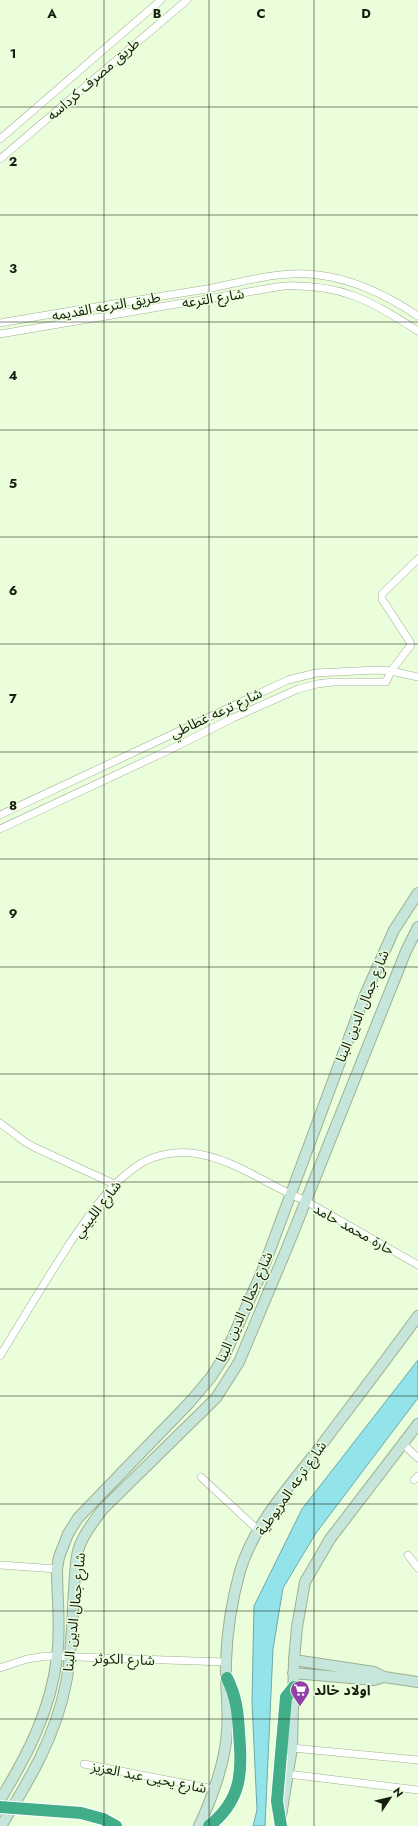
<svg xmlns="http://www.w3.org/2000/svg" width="418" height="1826" viewBox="0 0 418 1826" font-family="Jost,'Noto Sans Arabic',sans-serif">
<rect width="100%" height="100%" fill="#eafedc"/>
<!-- water -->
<path fill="#92e4ea" stroke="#6da9a9" d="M418 1360V1398L316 1533 283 1588 273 1649 265 1826H253L257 1810 252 1702 254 1606 302 1509Z"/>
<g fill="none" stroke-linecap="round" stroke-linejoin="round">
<defs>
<path id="street" d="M0 139 161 0
M0 159 187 0
M0 323C69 311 138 300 207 289 243 282 280 270 318 275 354 279 388 296 418 316
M0 334 283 286C342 284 369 300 418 331
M0 815 288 680 316 673 377 670 391 671 418 677
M0 829 167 751 233 718 298 689 317 684 332 682H386L391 671 411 645 410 642 382 599V594L418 559
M0 1123 25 1142 36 1148 114 1184
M0 1356C23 1318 46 1280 70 1243 90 1214 110 1183 140 1164 154 1155 175 1151 192 1153 234 1158 268 1186 306 1201L418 1265
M403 1444 418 1458
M201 1477 259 1531
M414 1480 418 1476
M408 1555 418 1568
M0 1565 57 1569
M0 1668 27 1659 47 1656 226 1662
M292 1748 418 1760
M84 1764 214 1789
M288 1774 418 1790"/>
<path id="secondary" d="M294 1660 374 1672 384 1677 418 1682
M293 1673 374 1680 384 1677
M0 1800C27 1756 51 1710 57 1657 61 1628 57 1598 57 1569L59 1557 68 1534 78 1518 190 1402 211 1377 224 1357 261 1274 365 995 394 930 418 893
M281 1816 292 1748 294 1660 297 1627 305 1582 330 1539 418 1424
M1 1826C29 1781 56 1736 66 1683 72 1653 72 1621 74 1590 75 1577 75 1563 78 1551 82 1536 94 1521 103 1509L216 1398 239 1362 287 1248 406 951 418 927
M199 1826C213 1796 225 1764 227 1731 229 1708 225 1684 226 1661 227 1631 232 1600 240 1571 254 1524 291 1485 320 1447 353 1403 386 1360 418 1316"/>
<path id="highway" d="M281 1754 286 1697 294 1687
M103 1819 116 1826
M209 1826C243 1799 242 1771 239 1732 238 1712 236 1696 227 1678"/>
</defs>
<!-- street casing -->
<use href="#street" stroke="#9eb090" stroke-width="8"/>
<!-- secondary casing -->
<use href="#secondary" stroke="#9eb090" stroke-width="12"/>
<!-- highway casing -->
<use href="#highway" stroke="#fff" stroke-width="14"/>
<!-- street -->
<use href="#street" stroke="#fff" stroke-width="7"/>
<!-- secondary -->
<use href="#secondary" stroke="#c6e6dc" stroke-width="10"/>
<!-- highway -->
<use href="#highway" stroke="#42ad89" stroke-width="12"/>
<defs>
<path id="highway-bridge" d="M281 1754 277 1801 281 1826
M0 1807 81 1813 103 1819"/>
</defs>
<!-- highway-bridge casing -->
<use href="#highway-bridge" stroke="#fff" stroke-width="14" stroke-linecap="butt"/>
<!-- highway-bridge -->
<use href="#highway-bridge" stroke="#42ad89" stroke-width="12"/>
</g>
<!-- grid -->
<path fill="none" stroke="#171e11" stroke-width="1" stroke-opacity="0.55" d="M104 0V1826M209 0V1826M314 0V1826M0 107H418M0 215H418M0 322H418M0 430H418M0 537H418M0 644H418M0 752H418M0 859H418M0 967H418M0 1074H418M0 1182H418M0 1289H418M0 1396H418M0 1504H418M0 1611H418M0 1719H418"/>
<!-- icons -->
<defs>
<symbol id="supermarket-pin" viewBox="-11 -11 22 30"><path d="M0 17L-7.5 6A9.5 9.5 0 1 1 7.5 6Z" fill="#933eab" stroke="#eafedc"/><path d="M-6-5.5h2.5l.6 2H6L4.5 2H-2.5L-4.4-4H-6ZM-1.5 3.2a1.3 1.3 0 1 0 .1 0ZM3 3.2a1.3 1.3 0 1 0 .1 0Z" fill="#fff"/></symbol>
</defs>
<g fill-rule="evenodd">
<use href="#supermarket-pin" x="289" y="1679" width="22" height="30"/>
</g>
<g text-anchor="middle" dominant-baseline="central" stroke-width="3" stroke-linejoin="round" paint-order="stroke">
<!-- street labels -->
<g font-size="14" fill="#171e11" stroke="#eafedc">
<text transform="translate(93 79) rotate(-41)">طريق مصرف كرداسه</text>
<text transform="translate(213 298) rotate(-9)">شارع الترعه</text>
<text transform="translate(106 306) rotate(-10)">طريق الترعه القديمه</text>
<text transform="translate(216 713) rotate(-25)">شارع ترعه غطاطي</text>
<text transform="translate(362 1006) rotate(-68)">شارع جمال الدين البنا</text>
<text transform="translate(97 1209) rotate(-52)">شارع اللبيني</text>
<text transform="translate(354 1229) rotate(29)">حارة محمد حامد</text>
<text transform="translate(244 1307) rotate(-66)">شارع جمال الدين البنا</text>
<text transform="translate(291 1488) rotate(-55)">شارع ترعه المريوطية</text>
<text transform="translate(74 1612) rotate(-84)">شارع جمال الدين البنا</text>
<text transform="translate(124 1659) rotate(2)">شارع الكوثر</text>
<text transform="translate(149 1777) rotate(11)">شارع يحيى عبد العزيز</text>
</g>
<!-- poi labels -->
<g font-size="14" font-weight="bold" fill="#171e11" stroke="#eafedc" text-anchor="start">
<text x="314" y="1690">اولاد خالد</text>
</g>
</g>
<g font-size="13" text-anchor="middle" font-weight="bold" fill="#171e11" stroke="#eafedc" stroke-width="3" stroke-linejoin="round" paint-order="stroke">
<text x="52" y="18">A</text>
<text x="157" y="18">B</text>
<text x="261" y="18">C</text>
<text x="366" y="18">D</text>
<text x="13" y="58">1</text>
<text x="13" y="166">2</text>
<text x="13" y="273">3</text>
<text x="13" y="380">4</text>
<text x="13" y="488">5</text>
<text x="13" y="595">6</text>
<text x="13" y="703">7</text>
<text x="13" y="810">8</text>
<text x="13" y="918">9</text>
</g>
<!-- north arrow -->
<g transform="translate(390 1798) rotate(55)" stroke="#eafedc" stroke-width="3" paint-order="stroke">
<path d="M0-3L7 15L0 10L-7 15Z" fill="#171e11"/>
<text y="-6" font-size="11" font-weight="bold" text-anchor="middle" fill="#171e11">N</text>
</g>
</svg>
